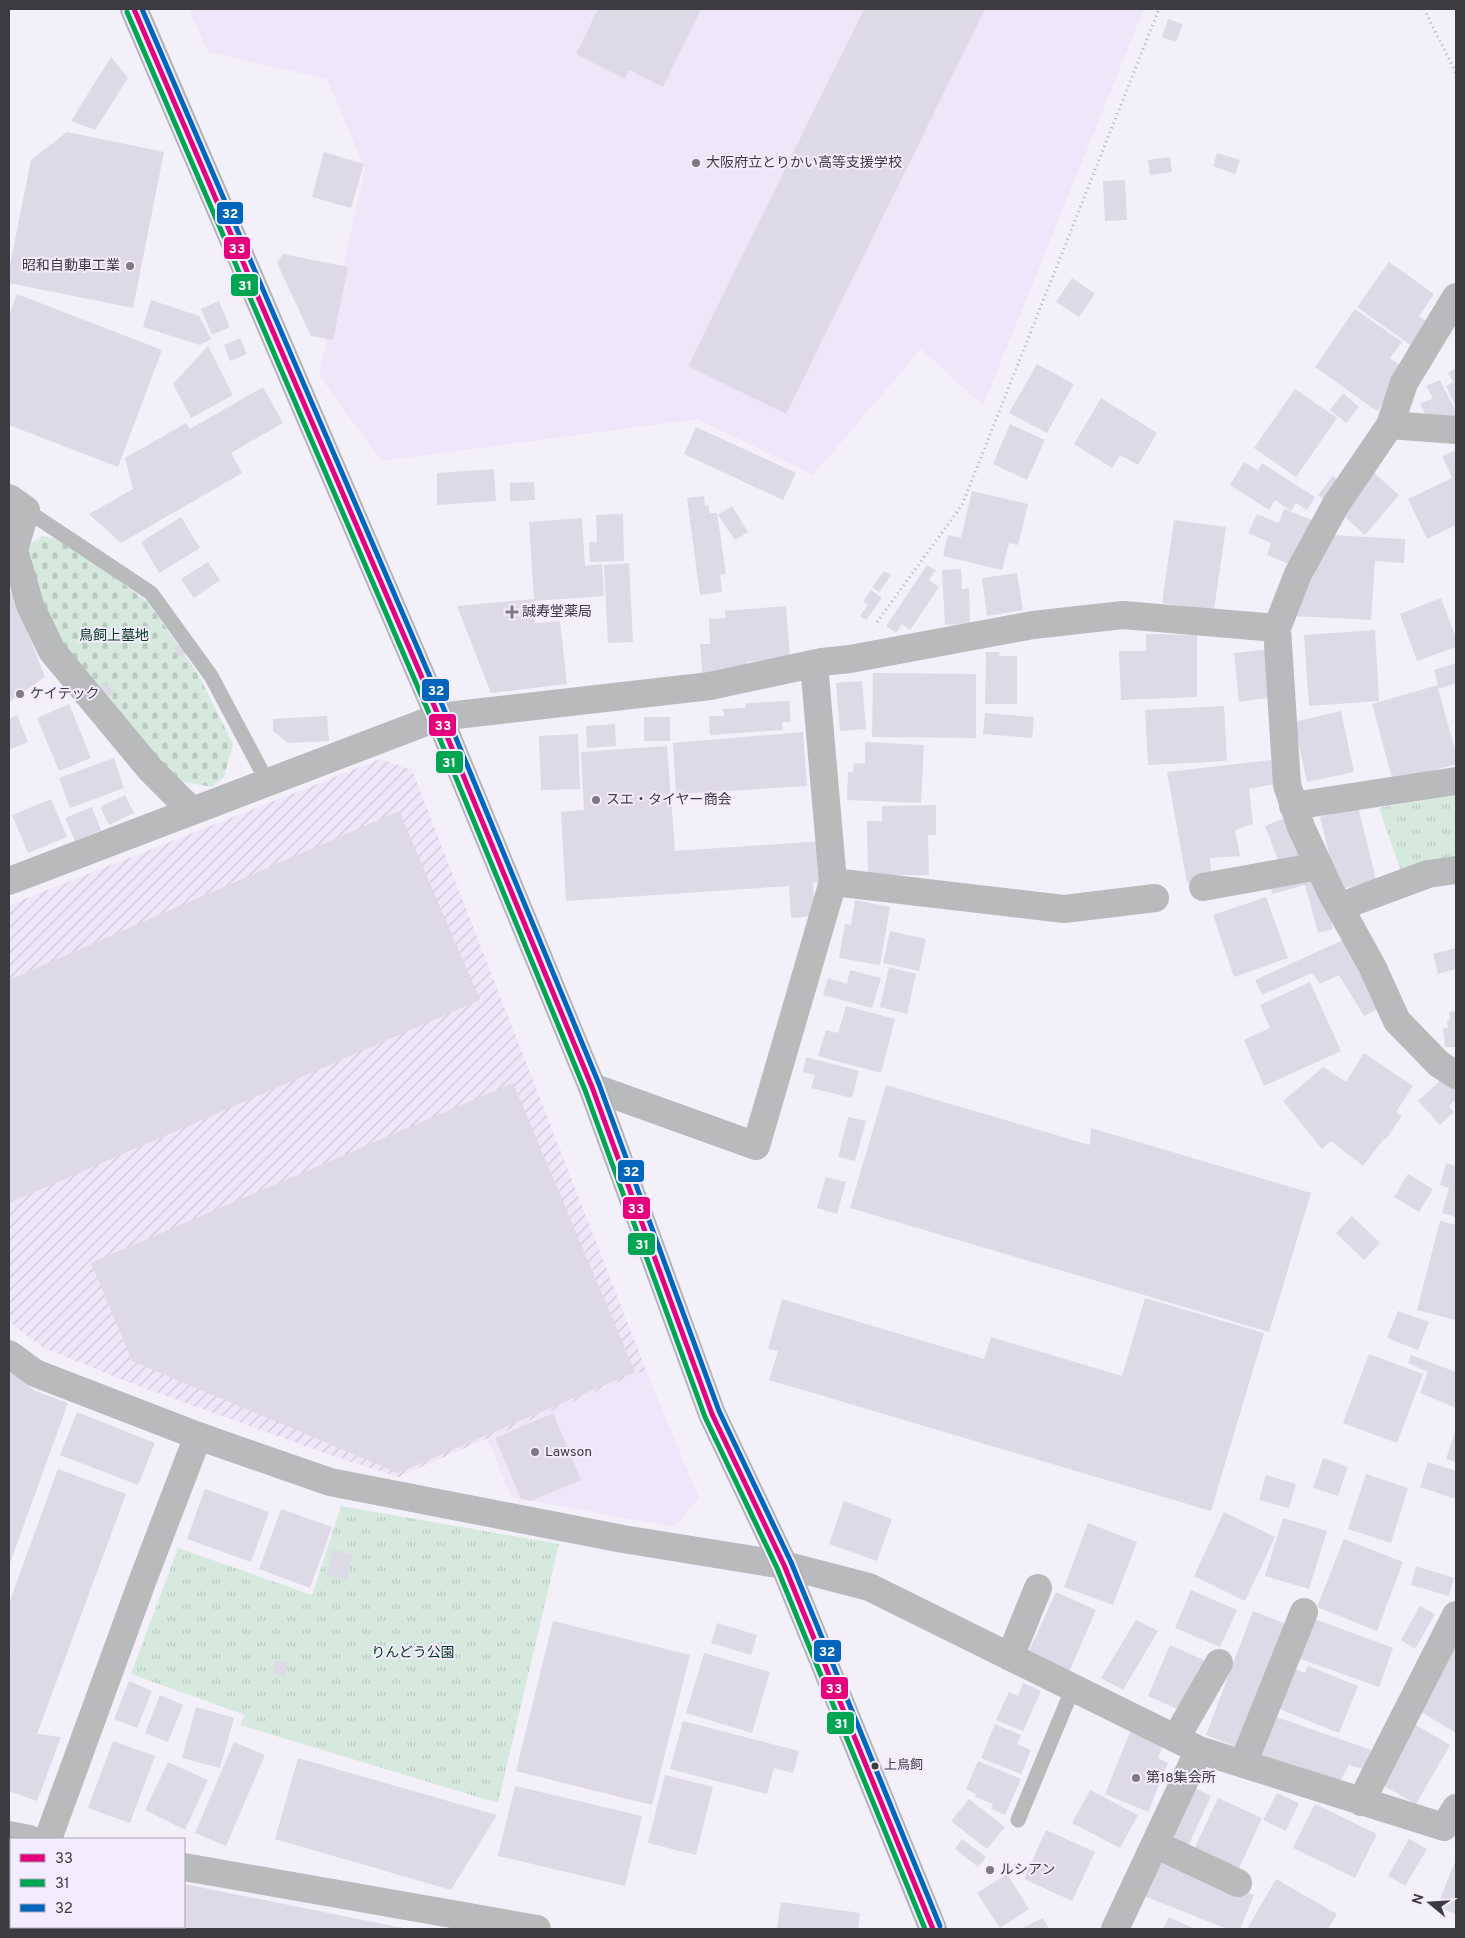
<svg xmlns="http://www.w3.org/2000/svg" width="1465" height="1938" viewBox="0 0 1465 1938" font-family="Overpass,'Noto Sans JP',sans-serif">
<defs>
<pattern id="industrial-furrows" width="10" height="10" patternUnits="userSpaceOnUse" patternTransform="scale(1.25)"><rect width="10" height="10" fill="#eee7f9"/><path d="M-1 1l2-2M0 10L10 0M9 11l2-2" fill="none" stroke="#cdc7d7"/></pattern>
<pattern id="cemetery-stones" width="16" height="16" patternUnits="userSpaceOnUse" patternTransform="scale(1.25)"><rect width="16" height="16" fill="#d6e9de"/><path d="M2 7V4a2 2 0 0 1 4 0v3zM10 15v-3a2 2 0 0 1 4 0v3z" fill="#b9c9c0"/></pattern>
<pattern id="park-tufts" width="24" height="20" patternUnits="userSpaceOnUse" patternTransform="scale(1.25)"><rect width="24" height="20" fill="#d6e9de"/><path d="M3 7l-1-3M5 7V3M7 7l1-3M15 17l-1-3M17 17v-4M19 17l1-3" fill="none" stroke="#b9c9c0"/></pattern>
</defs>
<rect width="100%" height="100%" fill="#f3f0fa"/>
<!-- built -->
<path fill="#eee7f9" d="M189 9H1144L983 406 921 349 813 475 698 419 381 461 319 375 365 169 327 79 208 52Z
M646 1370 699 1498 674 1527 511 1497 487 1438Z"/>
<!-- industrial -->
<path fill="url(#industrial-furrows)" d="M381 759 412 770 646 1370 398 1477 330 1455 133 1384 44 1348 9 1322V905Z"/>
<!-- cemetery -->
<path fill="url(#cemetery-stones)" d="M42 536 64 541 148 602 198 674 233 744 224 777 212 787 174 780 71 659 37 590 27 552 30 544Z"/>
<!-- park -->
<path fill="url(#park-tufts)" d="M1456 795V861L1400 869 1379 808Z
M341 1506 559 1544 498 1803 240 1725 245 1715 131 1674 178 1548 312 1595Z"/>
<!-- building -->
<path fill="#ddd9e6" d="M598 9H701L663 87 629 70 625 79 576 54Z
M864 9H985L786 414 688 366Z
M1168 19 1183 24 1176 42 1162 37Z
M111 57 128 78 95 130 71 121Z
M67 132 164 152 133 308 9 283V270L31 160Z
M324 152 364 164 351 208 312 197Z
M1217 153 1240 160 1235 174 1213 166Z
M1170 157 1172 172 1150 175 1148 160Z
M1125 180 1127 220 1105 221 1103 181Z
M283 254 348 267 333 340 311 336 277 263Z
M1389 262 1434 294 1419 316 1433 326 1416 349 1357 307Z
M1072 278 1095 294 1079 317 1056 302Z
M17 294 162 350 118 467 9 425V315Z
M151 300 199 316 211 339 200 345 143 327Z
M219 301 230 327 212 335 201 309Z
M1355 309 1402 342 1390 358 1406 370 1377 411 1315 367Z
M240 338 247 354 230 361 224 345Z
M208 346 233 395 191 418 173 384Z
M1037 364 1074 384 1047 433 1009 413Z
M1456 368V406L1446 386 1453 382 1448 373Z
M1440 380 1456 412V421L1436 419 1434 414 1427 417 1420 404 1433 398 1426 386Z
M263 387 283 423 231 453 242 473 121 543 89 514 133 489 125 458 186 423 190 429Z
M1295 389 1337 418 1296 477 1254 448Z
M1343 393 1359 407 1346 423 1330 410Z
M1101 398 1157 433 1138 465 1120 455 1112 468 1074 444Z
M1010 424 1045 440 1027 480 993 464Z
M696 427 796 473 783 500 684 454Z
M1456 450V525L1427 539 1408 499 1452 478 1442 456Z
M1244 462 1258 470 1262 463 1315 497 1307 510 1296 503 1291 511 1275 500 1269 510 1230 485Z
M494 469 496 501 437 505V473Z
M1372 471 1399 495 1365 535 1338 511Z
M1333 476 1345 486 1331 505 1318 495Z
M534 482 535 500 510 501V483Z
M972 491 1028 504 1018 545 1009 543 1002 570 943 556 948 535 961 538Z
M704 496 705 506 708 505 710 513H717L726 574 720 575 722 592 700 595 687 498Z
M732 506 748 532 735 540 718 515Z
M1284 509 1317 522 1299 568 1267 555 1271 543 1248 533 1257 514 1279 523Z
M623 514 624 561 590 562 589 542H597L596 515Z
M181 517 200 548 159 573 141 542Z
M582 518 585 566 602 564 604 596 534 601 529 522Z
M1174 520 1226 527 1214 610 1162 603Z
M1330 535 1405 539 1404 563 1375 561 1371 620 1294 616Z
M208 562 220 580 194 598 181 579Z
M629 563 633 642 608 643 604 565Z
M927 565 936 570 929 580 939 587 910 630 902 624 896 633 886 626Z
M961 569 962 589 969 588 970 623 945 625 942 570Z
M884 571 891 575 879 592 872 587Z
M1017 573 1023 610 987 616 982 578Z
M871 590 882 598 866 620 860 616 868 605 863 601Z
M9 591 13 594 45 677 9 702Z
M1441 598 1456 638V647L1417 661 1400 614Z
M534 599 535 623 560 621 567 684 491 693 457 606Z
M786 606 790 658 747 662 748 674 703 678 700 644H710L709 619 725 618V611Z
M1375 630 1379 701 1309 706 1304 635Z
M1146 634 1197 635V697L1121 700 1119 651H1146Z
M180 644 186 654 180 657 174 648Z
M1269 649 1274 697 1239 702 1234 653Z
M986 652H1000L999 656H1017V704H985Z
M1456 663V683L1438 689 1456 753V764L1393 782 1372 704 1438 685 1434 670Z
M873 673 976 674V738L872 737Z
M862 681 866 729 840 731 836 683Z
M105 683 113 692 106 697 99 688Z
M789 701 791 722H782L783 730 710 735 709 716H724L723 709 745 708 746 703Z
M69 704 91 758 59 771 37 718Z
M1224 706 1227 761 1148 765 1145 710Z
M1341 711 1354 772 1307 782 1294 722Z
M985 713 1034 717 1032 738 983 734Z
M17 715 28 742 9 750V719Z
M327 716 329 741 288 743 273 731V719Z
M644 717H670V741H644Z
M615 724 616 746 587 748 586 726Z
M803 732 807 786 676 794 673 743Z
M578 734 580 789 541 790 539 736Z
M865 742 924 745 921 803 847 800 848 772H853L854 763 865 764Z
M667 746 675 851 824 841 826 882 813 883 815 916 791 918 789 886 566 901 561 812 584 810 581 752Z
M114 758 124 788 70 808 59 778Z
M1271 760 1275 784 1249 789 1253 824 1235 830 1240 856 1210 858 1212 881 1187 883 1167 772Z
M125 795 134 813 109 825 100 807Z
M51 799 67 837 28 853 12 815Z
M936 805V835H928L929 875H868L867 821H882V806Z
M92 807 101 830 75 841 65 818Z
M1358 807 1376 880 1338 890 1320 817Z
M399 811 480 1000 9 1203V980Z
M1285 818 1302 863 1282 871 1265 826Z
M1317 866 1333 929 1318 933 1305 885 1272 894 1269 879Z
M1266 897 1288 958 1234 977 1213 915Z
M855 900 890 907 880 965 839 958 845 924 851 925Z
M890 931 926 939 919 971 883 963Z
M1343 940 1383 1006 1364 1016 1339 975 1320 984 1312 973 1262 995 1255 980Z
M1456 948V969L1438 974 1433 954Z
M889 967 916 974 907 1014 880 1007Z
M850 970 881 978 872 1008 823 995 828 978 847 984Z
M1310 982 1341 1051 1264 1086 1244 1040 1270 1028 1260 1005Z
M846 1006 895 1019 881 1073 818 1056 826 1030 838 1033Z
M1456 1011V1047H1445L1443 1028H1448L1447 1021 1450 1020 1449 1012Z
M1364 1053 1413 1086 1396 1112 1402 1116 1386 1139H1384L1363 1166 1331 1141 1322 1149 1283 1101 1323 1067 1346 1082Z
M806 1057 859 1071 852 1098 811 1088 815 1075 803 1072Z
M1444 1077 1456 1091V1099L1449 1106 1454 1112 1440 1125 1418 1101Z
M513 1083 635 1372 398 1473 132 1361 91 1263Z
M886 1085 1090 1145 1091 1128 1311 1193 1269 1332 850 1208Z
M848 1117 866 1121 855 1161 838 1157Z
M1446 1163 1456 1166V1217L1442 1213 1449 1188 1440 1185Z
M1408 1174 1433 1189 1419 1212 1394 1197Z
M826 1177 846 1182 837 1214 817 1208Z
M1352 1216 1380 1243 1364 1260 1336 1233Z
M1440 1221 1456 1225V1320L1417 1310Z
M1145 1298 1264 1333 1211 1511 769 1380 778 1351 768 1349 782 1299 984 1359 991 1337 1122 1376Z
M1398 1311 1429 1322 1418 1350 1387 1338Z
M1369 1354 1423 1374 1397 1443 1343 1423Z
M1411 1355 1456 1372V1408L1420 1393 1428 1372 1408 1363Z
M9 1371 35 1391 68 1403 9 1566Z
M77 1412 155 1443 138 1485 60 1455Z
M553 1413 581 1480 531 1501 521 1499 495 1438Z
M1456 1429V1462L1446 1459Z
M1323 1458 1348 1467 1338 1496 1313 1488Z
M1428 1462 1456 1471V1499L1420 1487Z
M58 1469 126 1494 37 1734 61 1737 37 1801 9 1791V1657L11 1651 9 1650V1603Z
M1366 1474 1408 1488 1391 1543 1348 1529Z
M1266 1475 1296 1484 1289 1508 1259 1500Z
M205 1489 269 1512 251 1562 187 1539Z
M844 1501 892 1519 877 1561 829 1544Z
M281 1509 332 1527 310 1588 259 1569Z
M1224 1512 1275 1537 1245 1601 1194 1576Z
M1283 1518 1327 1531 1309 1589 1265 1576Z
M1088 1523 1137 1542 1113 1605 1064 1587Z
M1344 1539 1403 1562 1377 1631 1317 1607Z
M334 1549 353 1555 346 1580 327 1575Z
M1416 1566 1454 1578 1449 1596 1411 1585Z
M1191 1590 1237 1610 1220 1647 1175 1628Z
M1056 1592 1096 1610 1069 1672 1028 1653Z
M1420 1606 1435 1614 1415 1649 1401 1640Z
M1253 1611 1289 1625 1243 1749 1206 1735Z
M1312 1618 1393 1648 1379 1687 1298 1658Z
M1136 1620 1158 1631 1123 1690 1101 1678Z
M553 1621 690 1655 652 1805 516 1771Z
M717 1623 757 1635 751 1655 711 1643Z
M1456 1642V1733L1416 1709Z
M1170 1645 1206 1661 1184 1712 1148 1696Z
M704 1653 770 1672 752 1733 686 1713Z
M276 1660 288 1663 285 1677 273 1673Z
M1308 1666 1358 1686 1339 1733 1277 1708 1293 1668 1305 1673Z
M129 1681 152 1691 137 1728 114 1719Z
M1023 1683 1041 1691 1023 1731 996 1720 1009 1692 1018 1696Z
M160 1695 183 1705 168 1742 145 1733Z
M196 1707 234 1718 220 1768 182 1758Z
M1271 1715 1371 1750 1363 1769 1349 1765 1340 1781 1255 1753Z
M683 1721 799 1751 793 1773 774 1768 767 1794 670 1769Z
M1409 1721 1450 1745 1416 1804 1375 1781Z
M995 1724 1021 1735 1017 1744 1031 1750 1021 1774 981 1758Z
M1132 1727 1165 1741 1158 1758 1168 1763 1148 1812 1105 1794Z
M113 1741 155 1756 130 1823 88 1808Z
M234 1742 265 1755 226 1846 195 1833Z
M298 1758 497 1815 451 1890 275 1839Z
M978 1761 1021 1779 1005 1815 991 1809 993 1804 974 1796 976 1794 966 1789Z
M168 1762 208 1780 185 1830 145 1810Z
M665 1775 713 1787 696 1855 648 1843Z
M1189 1785 1211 1796 1185 1853 1163 1842Z
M515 1786 642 1816 625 1886 498 1856Z
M1090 1790 1138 1815 1120 1848 1072 1823Z
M1277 1793 1299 1803 1286 1831 1263 1820Z
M1218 1798 1262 1818 1234 1879 1190 1858Z
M969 1799 1005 1827 987 1849 951 1821Z
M1315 1804 1377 1834 1355 1878 1293 1848Z
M1046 1830 1095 1852 1072 1901 1024 1879Z
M962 1839 986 1857 978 1867 955 1849Z
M1409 1839 1427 1849 1405 1886 1388 1876Z
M1159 1858 1254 1895 1240 1929H1227L1144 1896Z
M9 1859 11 1860V1927H109L108 1929H9Z
M1456 1859V1914L1437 1907Z
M1007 1874 1029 1909 1000 1928 977 1893Z
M1276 1879 1337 1914 1328 1929H1247Z
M184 1884 403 1928V1929H122V1927H184Z
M781 1902 860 1913 858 1929H777Z
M1169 1917 1195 1929H1163Z
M1043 1918 1049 1929H1020Z"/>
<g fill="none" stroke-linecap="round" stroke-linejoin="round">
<!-- path -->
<path stroke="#afb0b3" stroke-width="3" stroke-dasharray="1 4" stroke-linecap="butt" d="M1424 9 1456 73
M877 622 962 505 1159 9"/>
<!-- service -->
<path stroke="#b8babc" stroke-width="15" d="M26 510 151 593 211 676 268 783
M1018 1820 1073 1688"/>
<!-- minor -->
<path stroke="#b8babc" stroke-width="28" d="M1456 297 1404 383 1390 425 1335 506 1298 574 1277 628 1287 785 1301 827 1331 892 1372 966 1397 1021 1439 1064 1456 1075
M1390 425 1456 430
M9 498 26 510 14 550 30 605 52 651 150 769 192 811
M1293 806 1456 781
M9 881 439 717 710 686 822 662 850 659 1033 625 1123 615 1277 628
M833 882 1064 909 1155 898
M1203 887 1319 866
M1339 907 1428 874 1456 870
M592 1087 756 1146 833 882 814 664
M9 1354 35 1373 198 1436 330 1482 623 1539 784 1565 869 1587 1199 1750 1444 1827 1456 1808
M1010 1657 1038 1588
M1176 1738 1219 1663
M1243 1764 1304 1612
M1361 1802 1456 1615
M9 1835 29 1839
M1155 1844 1238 1883
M184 1867 537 1929
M1115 1929 1199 1750"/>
<!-- tertiary -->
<path stroke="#b8babc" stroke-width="28" d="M48 1839 142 1582 198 1436"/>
<!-- primary -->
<path stroke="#b1b4b6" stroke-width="28" d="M134 9 439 717 592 1087 712 1414 784 1565 933 1929"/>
<defs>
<path id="bus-1" d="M134 9 439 717 592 1087 712 1414 784 1565 933 1929"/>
<path id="bus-2" d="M127 12 432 720 585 1090 705 1417 777 1568 925 1929"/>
<path id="bus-3" d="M142 9 446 714 599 1084 719 1411 791 1562 940 1926"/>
</defs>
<!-- bus-1 casing -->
<use href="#bus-1" stroke="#f2ecfe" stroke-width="9"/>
<!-- bus-2 casing -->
<use href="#bus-2" stroke="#f2ecfe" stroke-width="9"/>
<!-- bus-3 casing -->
<use href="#bus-3" stroke="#f2ecfe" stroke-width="9"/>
<!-- bus-1 -->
<use href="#bus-1" stroke="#e5007d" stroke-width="5"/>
<!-- bus-2 -->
<use href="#bus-2" stroke="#00a651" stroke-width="5"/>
<!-- bus-3 -->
<use href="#bus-3" stroke="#0065bd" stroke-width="5"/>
</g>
<!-- markers -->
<g fill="#7d7a82" stroke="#f2ecfe" stroke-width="2">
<circle cx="696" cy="163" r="5"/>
<circle cx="130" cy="266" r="5"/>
<path d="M509.5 604.5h5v5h5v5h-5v5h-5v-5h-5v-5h5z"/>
<circle cx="20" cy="694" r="5"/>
<circle cx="596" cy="800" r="5"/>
<circle cx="535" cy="1452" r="5"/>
<circle cx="1136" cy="1778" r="5"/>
<circle cx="990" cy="1870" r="5"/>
</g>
<circle fill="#3d3b42" stroke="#f2ecfe" stroke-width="2" cx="875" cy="1766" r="4.5"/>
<g text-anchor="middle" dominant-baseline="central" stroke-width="4" stroke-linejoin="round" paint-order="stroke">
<!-- bus labels -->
<g font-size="13" fill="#3d3b42" stroke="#f2ecfe" text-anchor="start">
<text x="884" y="1766">上鳥飼</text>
</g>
<!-- poi labels -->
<g font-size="14" fill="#3d3b42" stroke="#f2ecfe" text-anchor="start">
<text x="706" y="163">大阪府立とりかい高等支援学校</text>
<text x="120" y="266" text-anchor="end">昭和自動車工業</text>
<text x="522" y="612">誠寿堂薬局</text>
<text x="30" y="694">ケイテック</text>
<text x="606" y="800">スエ・タイヤー商会</text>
<text x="545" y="1452">Lawson</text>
<text x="1146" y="1778">第18集会所</text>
<text x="1000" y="1870">ルシアン</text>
</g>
<!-- park labels -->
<g font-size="14" fill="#003717" stroke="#f2ecfe">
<text x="114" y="636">鳥飼上墓地</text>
<text x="413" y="1653">りんどう公園</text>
</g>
</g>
<g stroke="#f2ecfe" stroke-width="2">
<rect x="216" y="201" width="28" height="24" rx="5" fill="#0065bd"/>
<rect x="223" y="236" width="28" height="24" rx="5" fill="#e5007d"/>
<rect x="230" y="273" width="29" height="24" rx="5" fill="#00a651"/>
<rect x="421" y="678" width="29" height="24" rx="5" fill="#0065bd"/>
<rect x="428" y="713" width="29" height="24" rx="5" fill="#e5007d"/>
<rect x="435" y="750" width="29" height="24" rx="5" fill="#00a651"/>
<rect x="617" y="1159" width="28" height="24" rx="5" fill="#0065bd"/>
<rect x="622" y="1196" width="29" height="24" rx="5" fill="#e5007d"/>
<rect x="627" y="1232" width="29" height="24" rx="5" fill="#00a651"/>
<rect x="813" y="1639" width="29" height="24" rx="5" fill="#0065bd"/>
<rect x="820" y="1676" width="29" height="24" rx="5" fill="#e5007d"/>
<rect x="826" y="1711" width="29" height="24" rx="5" fill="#00a651"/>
</g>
<g font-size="14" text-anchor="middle" font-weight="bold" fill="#fff">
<text x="230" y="218">32</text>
<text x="237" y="253">33</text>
<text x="245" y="290">31</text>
<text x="436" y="695">32</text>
<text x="443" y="730">33</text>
<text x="449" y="767">31</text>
<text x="631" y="1176">32</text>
<text x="636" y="1213">33</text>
<text x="642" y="1249">31</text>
<text x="827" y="1656">32</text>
<text x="834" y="1693">33</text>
<text x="841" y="1728">31</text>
</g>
<!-- border -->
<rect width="1465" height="1938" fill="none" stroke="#3d3b42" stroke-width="20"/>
<!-- legend -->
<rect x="10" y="1838" width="175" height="90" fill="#f2ecfe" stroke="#aaa5b3"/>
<rect x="20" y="1854" width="25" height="8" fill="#e5007d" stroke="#aaa5b3"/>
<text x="55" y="1863" font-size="15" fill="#3d3b42">33</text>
<rect x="20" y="1879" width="25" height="8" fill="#00a651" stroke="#aaa5b3"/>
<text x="55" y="1888" font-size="15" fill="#3d3b42">31</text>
<rect x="20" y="1904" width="25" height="8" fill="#0065bd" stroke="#aaa5b3"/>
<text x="55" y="1913" font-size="15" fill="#3d3b42">32</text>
<!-- north arrow -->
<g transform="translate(1430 1903) rotate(288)" stroke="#f2ecfe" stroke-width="4" paint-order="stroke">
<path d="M0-4L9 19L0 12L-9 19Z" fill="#3d3b42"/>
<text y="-8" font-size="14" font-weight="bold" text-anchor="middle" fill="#3d3b42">N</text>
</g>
</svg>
